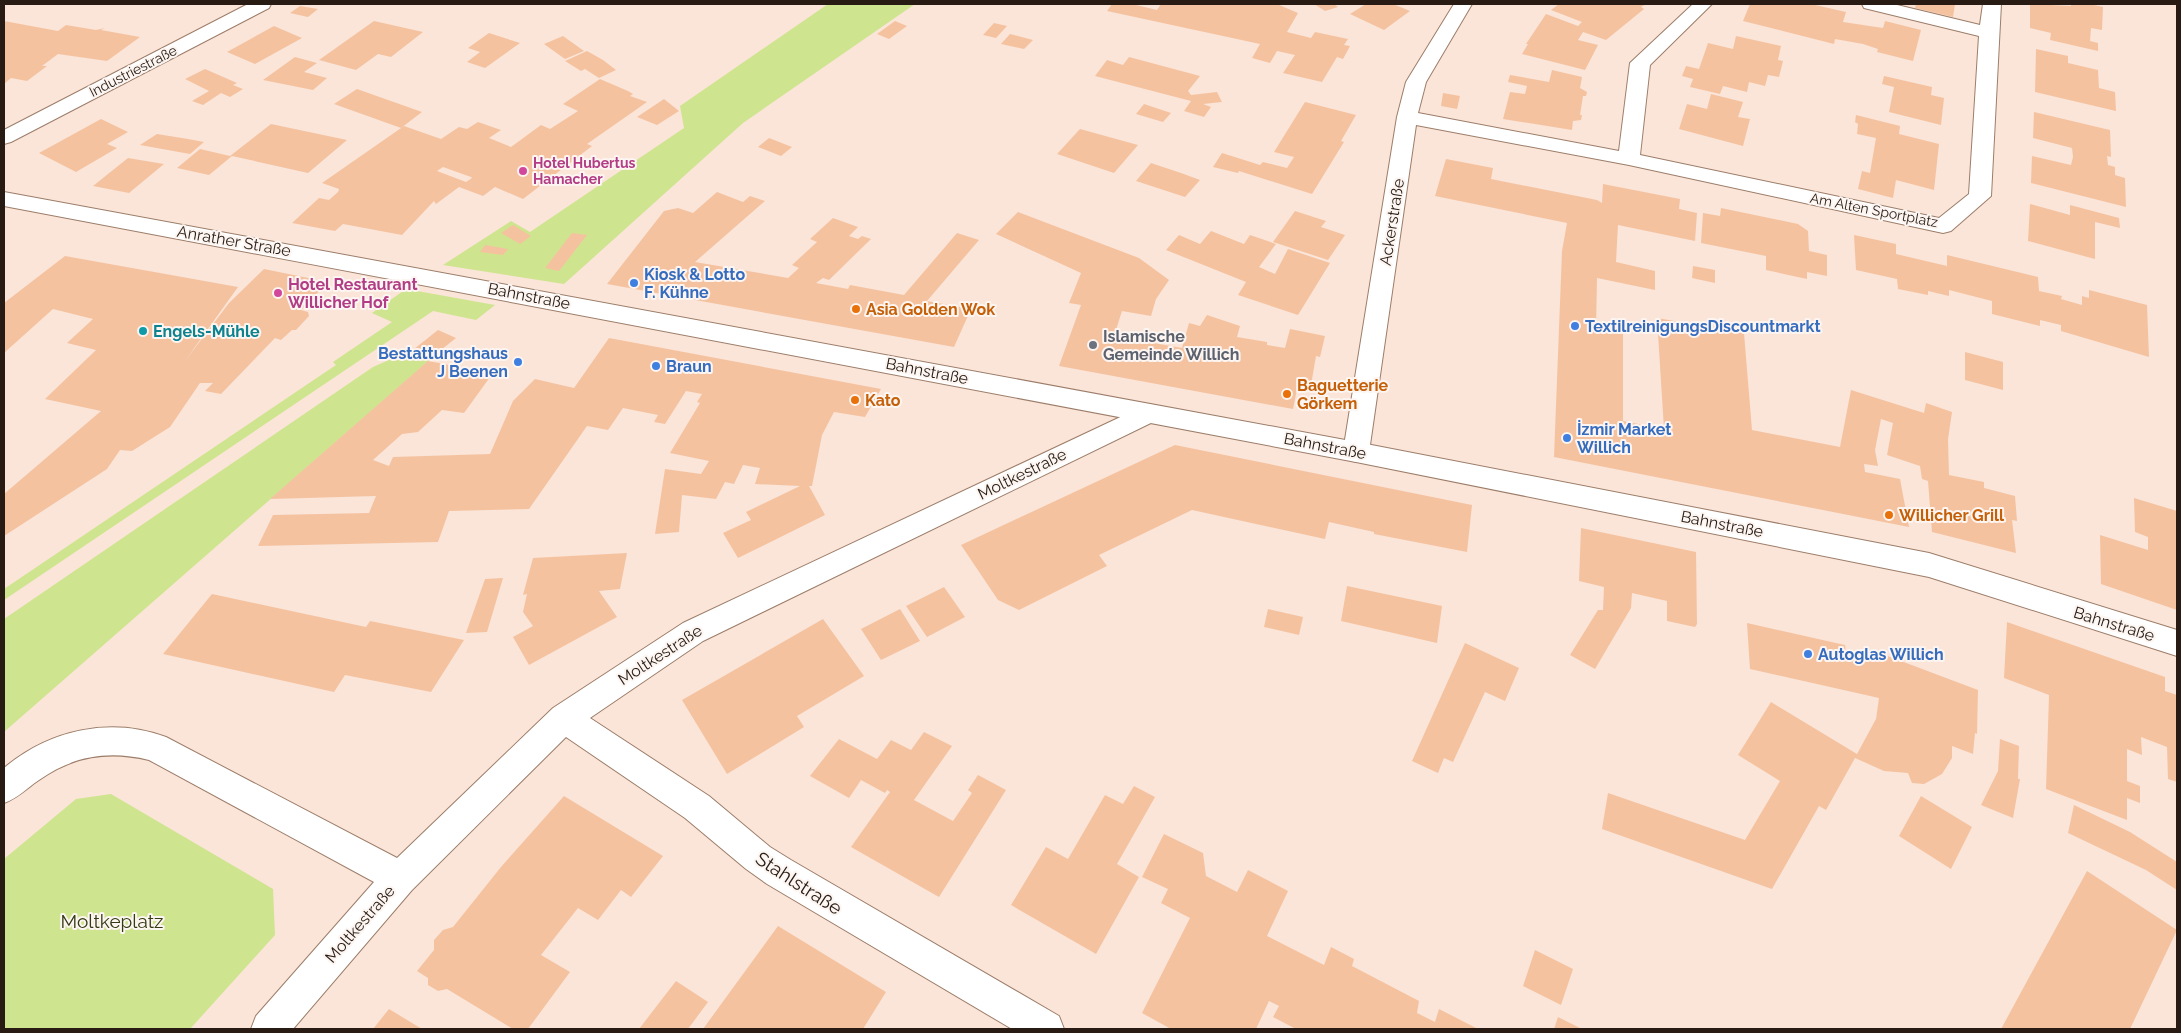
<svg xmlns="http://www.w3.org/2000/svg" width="2181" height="1033" viewBox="0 0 2181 1033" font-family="Raleway,sans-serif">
<rect width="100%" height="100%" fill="#fae5d8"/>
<!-- green -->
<path fill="#cfe48e" d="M828 4H915L743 123 564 284 443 265 511 221 530 232 684 128 680 106Z
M406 289 495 305 476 320 433 311 4 600V589L336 365 333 362 392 322 372 313Z
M414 349 432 358 4 732V619L373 367Z
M111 794 273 889 275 935 190 1029H4V859L76 799Z"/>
<!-- building -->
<path fill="#f5c2a0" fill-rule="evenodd" d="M1112 4H1132L1157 10 1161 4H1277L1298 13 1287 32 1311 38 1315 32 1348 39 1344 45 1350 46 1343 59 1337 57 1322 82 1283 73 1295 55 1277 51 1270 63 1252 58 1260 44 1107 11Z
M1314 4H1334L1338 7 1325 11Z
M1366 4H1393L1410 11 1384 30 1350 14Z
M1559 4H1646L1641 7 1644 9 1606 40 1583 32 1578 40 1598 45 1585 70 1522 54 1528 44H1526L1546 14 1578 26 1582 22 1551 10Z
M1750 4H1811L1846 12 1843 22 1883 28 1885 21 1921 30 1913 61 1877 52 1878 49 1863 44 1835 39 1834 44 1743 21Z
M1916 4H1955L1953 17 1915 8Z
M2030 4 2071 6V4H2090L2103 7 2102 30 2091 28 2090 41 2098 43V51L2050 40 2051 33 2030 28Z
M300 6 318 9 308 17 290 13Z
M4 21 58 31 66 25 96 30 105 28 101 30 140 37 107 61 58 54 42 66H47L27 81 11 78 4 84Z
M374 21 423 32 391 57 378 54 356 70 319 60Z
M895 21 907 26 889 39 877 34Z
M994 23 1007 26 996 38 983 35Z
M274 26 302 38 255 64 227 52Z
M489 33 520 43 485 68 467 62 480 52 468 48Z
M1010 34 1033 40 1024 49 1001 44Z
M563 36 584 51 565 59 544 44Z
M1736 36 1781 46 1778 60 1783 61 1779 77 1768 75 1765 86 1749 82 1747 92 1723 86 1720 94 1690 87 1693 79 1682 76 1686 66 1699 69 1708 43 1733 49Z
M2036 49 2068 56V63L2098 70 2099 88 2115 92 2116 111 2035 92Z
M587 51 603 60 616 70 599 78 585 69 581 71 565 61Z
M295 57 317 63 304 72 327 78 313 90 263 80Z
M1129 57 1200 76 1188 91 1191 95 1217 92 1222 102 1203 104 1211 107 1204 117 1184 111 1191 101 1095 76 1107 60 1123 65Z
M205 69 237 83 233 85 243 89 230 97 221 93 203 105 192 101 209 91 185 79Z
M1552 70 1582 77 1580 88 1587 92 1586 96H1583L1580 115H1582L1581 120 1573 121 1572 130 1503 119 1510 92 1525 94 1527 86 1508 82 1510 75 1549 82Z
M1884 76 1932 87 1931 95 1944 98 1941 125 1889 112 1894 87 1882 84Z
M600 79 628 91 633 94 630 96 647 102 587 144 592 146 523 199 495 187 483 196 459 187 436 204 434 201 402 235 343 224 335 231 292 223 319 198 329 200 338 192 339 189 322 183 404 126 441 139 459 127 467 129 478 122 501 130 489 138 511 147 541 125 550 129 578 111 563 104ZM443 167 471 177 472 178 466 182 437 171Z
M357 89 422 112 401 128 334 104Z
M1443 93 1460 96 1457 109 1441 106Z
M1711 94 1743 102 1738 117 1750 119 1743 146 1679 129 1687 104 1707 109Z
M664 99 679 111 657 125 637 117Z
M1305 102 1356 115 1341 141 1344 142 1312 194 1239 171 1238 173 1213 167 1222 153 1260 165 1263 162 1287 168 1294 157 1274 152Z
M1144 104 1171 113 1163 122 1136 114Z
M2034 112 2110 130 2111 157 2107 156 2108 165 2115 167V175L2125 178 2126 207 2031 183 2032 156 2071 165 2073 157 2072 148 2033 138Z
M1856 115 1900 126 1899 134 1939 144 1934 190 1896 180 1893 198 1858 189 1862 171 1870 173 1876 138 1857 134 1858 124 1855 122Z
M101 119 128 132 107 144 117 148 76 172 39 153Z
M271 124 347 140 308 173 232 156 209 175 177 168 200 149 230 156Z
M1080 129 1138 145 1114 173 1057 154Z
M157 134 188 139 204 142 190 154 140 145Z
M769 138 792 147 781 156 758 147Z
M128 158 164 164 129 193 93 186Z
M1446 159 1493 168 1491 179 1597 200 1602 203 1603 184 1680 199 1679 209 1697 213 1695 241 1618 225 1616 262 1655 271V290L1597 278 1596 330 1623 334V421L1664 429 1657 318 1744 333 1752 430 1840 447 1851 390 1924 413 1926 403 1952 412 1948 439 1949 475 1984 482V488L2015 496 2017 521 2012 520 2016 553 1932 532 1928 481 1922 479 1920 466 1887 455 1893 423 1881 419 1875 450 1878 466 1864 464 1865 472 1900 479 1909 527 1554 457 1562 251 1567 223 1435 196Z
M1151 163 1181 173 1200 180 1185 197 1136 181Z
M717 192 743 202 750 196 765 201 695 262 788 278 799 268 792 265 817 242 810 239 833 218 858 227 849 236 858 239 862 236 871 239 829 280 823 278 816 283 848 289 850 285 904 295 957 233 979 240 927 301 971 309 954 347 607 284 664 211 678 208 693 213Z
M2030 204 2070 215V205L2119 218 2120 228 2095 222V259L2028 241Z
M1721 208 1798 224 1808 231 1809 251 1827 255V276L1807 272V279L1766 270V256L1701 243 1703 213 1720 216Z
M1295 211 1326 221 1321 227 1345 235 1328 260 1273 242Z
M1018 212 1139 258 1169 280 1156 299 1151 316 1122 311 1114 336 1182 348 1189 323 1200 326 1207 315 1240 326 1237 337 1267 342V345L1285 348 1290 329 1325 336 1320 357 1316 356 1311 385 1307 391 1297 389 1293 409 1059 366 1081 305 1069 303 1081 273 996 234Z
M513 225 531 236 520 244 501 233Z
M1211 231 1244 244 1250 235 1276 244 1259 267 1275 274 1288 249 1330 263 1298 315 1238 295 1246 282 1166 250 1179 235 1200 244Z
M572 233 587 235 559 271 545 268Z
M1854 235 1896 244V254L1947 266V255L2038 277 2039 291 2062 296 2061 299 2082 305V296L2089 298V290L2147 305 2149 357 2061 331V325L2040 320V326L1992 314V301L1949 290V296L1928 291V295L1898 289 1897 279 1856 270Z
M485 245 508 249 503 255 480 252Z
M65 256 238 287 185 361 229 303 264 269 328 282 301 310 308 312 309 316 296 330H292L281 340 275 338 221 394 205 391 213 383H200L170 427 132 451 120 450 107 469 4 536V494L101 411 45 399 96 350 67 343 93 319 53 309 4 353V303Z
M1693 266 1715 270V283L1692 278Z
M438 330 456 338 432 357 414 349Z
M609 338 881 389 865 417 834 412 822 435 812 486H809L825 515 738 558 723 533 751 520 746 512 800 486 755 484 760 468 743 465 734 484 725 482 716 499 682 495 679 532 655 534 665 469 701 474 709 461 670 453 700 403 697 402 702 394 686 391 665 424 654 422 658 415 623 408 608 430 587 426 529 509 449 511 438 542 258 546 273 515 369 513 376 496 270 499 428 361 493 373 464 413 442 410 418 432 402 434 373 460 389 466 393 457 490 454 513 401 535 379 574 388Z
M1965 352 2003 362V390L1965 380Z
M1175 445 1472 505 1467 552 1374 534V532L1329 522 1325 539 1192 510 1099 555 1107 566 1019 610 998 600 961 545Z
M2134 498 2177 511V610L2101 584 2100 535 2148 550V537L2135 532Z
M1581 528 1696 552 1697 624 1695 627 1667 621V601L1632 593 1631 608 1595 669 1570 655 1598 610H1603L1604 587 1579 581Z
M627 553 620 589 599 591 617 617 529 665 513 637 533 626 523 612 527 594 523 595 533 558Z
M503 578 487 632 466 633 485 579Z
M1347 586 1442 606 1437 643 1341 621Z
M944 587 965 617 927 637 906 606Z
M212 594 366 627 370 621 464 640 431 692 345 675 334 692 163 654Z
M900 609 920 641 881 660 861 629Z
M1268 609 1303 617 1299 635 1264 627Z
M823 619 864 676 797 716 804 727 727 774 682 700Z
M2007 622 2165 677V691L2177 695V782L2168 779 2167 747 2141 737 2142 755 2127 749V781L2140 786V803L2127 798V820L2046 789 2049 695 2004 678Z
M1747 623 1845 645 1846 652 1884 660 1885 655 1978 690 1977 734 1975 733 1973 754 1952 746V758L1942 774 1924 784 1912 783 1908 773 1884 771 1855 758 1826 810 1819 806 1772 889 1602 829 1608 793 1745 840 1780 781 1738 755 1771 702 1857 754 1876 719 1879 698 1750 669Z
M1465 643 1519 668 1505 701 1485 692 1453 762 1444 758 1438 773 1412 761Z
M924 732 952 746 914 800 953 821 972 793 968 790 978 775 1006 790 939 897 851 847 890 792 887 790 885 793 861 780 849 798 810 776 839 739 877 759 891 740 911 750Z
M2000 739 2019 746 2018 779H2020L2013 818 1981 805 1998 771Z
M1134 786 1155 797 1117 864 1139 877 1096 954 1011 905 1046 847 1068 859 1105 795 1123 804Z
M564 796 663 856 631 897 621 890 598 920 578 908 541 955 570 972 528 1029H513L447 989 438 991 428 985V978L417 971 434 950V940L443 930 453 927 501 867Z
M1921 796 1972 827 1951 869 1899 836Z
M2074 805 2130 832 2177 862V890L2146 870 2068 833Z
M1164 834 1203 853 1206 876 1237 892 1248 870 1288 891 1267 936 1324 965 1331 947 1354 959 1352 966 1419 1001 1417 1013 1435 1022 1439 1009 1478 1029H1296L1273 1017 1279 1006 1269 1001 1256 1029H1171L1142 1013 1190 918 1161 903 1168 889 1142 877Z
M2087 871 2177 930 2130 1029H2001Z
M778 926 886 992 863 1029H703Z
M1535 950 1573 969 1561 1005 1523 986Z
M676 981 708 1002 688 1029H639Z
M389 1009 422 1029H373Z
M1558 1017 1582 1029H1554Z"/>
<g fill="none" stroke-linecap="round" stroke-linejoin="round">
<defs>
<path id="street" d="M248 4H271L269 8 11 142 4 144V130Z
M1454 4H1472L1426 82 1418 113 1619 151 1630 63 1693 4H1712L1650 65 1640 155 1939 218 1969 194 1979 36 1864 8 1862 4H1893L1980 25 1983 4H2001L1991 196 1951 231 1943 233 1629 165 1416 125 1369 452 1365 459 1356 462 1347 459 1343 452 1397 117 1406 82Z
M1148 404 1157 406 1161 413 1157 420 703 641 590 718 709 796 770 847 791 860 1059 1016 1064 1029H1012L767 884 746 869 685 818 566 737 412 890 293 1029H251L256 1016 374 882 149 760C108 750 73 756 39 780 27 788 18 798 4 803V768C49 730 110 716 166 737L397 858 553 708 683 623Z"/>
<path id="secondary" d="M4 192 1356 442 1929 553 2177 630V656L1929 577 1356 462 4 206Z"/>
</defs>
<!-- street casing -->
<use href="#street" stroke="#9c7d69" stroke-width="2"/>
<!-- secondary casing -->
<use href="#secondary" stroke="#9c7d69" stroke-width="2"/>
<!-- street -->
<use href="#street" fill="#fff" fill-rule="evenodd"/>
<!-- secondary -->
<use href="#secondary" fill="#fff" fill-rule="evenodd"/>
</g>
<!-- markers -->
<g fill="#d1479c" stroke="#fcf5f1" stroke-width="2">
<circle cx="523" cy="171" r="5"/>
<circle cx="278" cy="293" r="5"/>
</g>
<g fill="#3f7fe0" stroke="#fcf5f1" stroke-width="2">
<circle cx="634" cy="283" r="5"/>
<circle cx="1575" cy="326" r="5"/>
<circle cx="518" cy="362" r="5"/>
<circle cx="656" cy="366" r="5"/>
<circle cx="1567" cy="438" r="5"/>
<circle cx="1808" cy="654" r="5"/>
</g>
<g fill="#e8710a" stroke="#fcf5f1" stroke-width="2">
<circle cx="856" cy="309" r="5"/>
<circle cx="1287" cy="394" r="5"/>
<circle cx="855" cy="400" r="5"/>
<circle cx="1889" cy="515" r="5"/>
</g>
<circle fill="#0f9aa8" stroke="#fcf5f1" stroke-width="2" cx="143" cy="331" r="5"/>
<circle fill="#6b7280" stroke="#fcf5f1" stroke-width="2" cx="1093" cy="345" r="5"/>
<g text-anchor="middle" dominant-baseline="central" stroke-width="4" stroke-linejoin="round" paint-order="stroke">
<!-- far-street labels -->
<g font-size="14" fill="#271b13" stroke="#fcf5f1">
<text transform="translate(133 71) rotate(-27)">Industriestraße</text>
<text transform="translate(1874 210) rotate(11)">Am Alten Sportplatz</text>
</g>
<!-- far-hotel labels -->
<g font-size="14" font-weight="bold" fill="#b23c85" stroke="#fcf5f1" text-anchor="start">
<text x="533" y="163">Hotel Hubertus<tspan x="533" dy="16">Hamacher</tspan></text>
</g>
<!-- street labels -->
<g font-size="16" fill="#271b13" stroke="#fcf5f1">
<text transform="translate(1392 222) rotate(-81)">Ackerstraße</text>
<text transform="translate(234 241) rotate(10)">Anrather Straße</text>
<text transform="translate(529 296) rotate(11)">Bahnstraße</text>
<text transform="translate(927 371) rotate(11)">Bahnstraße</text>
<text transform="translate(1325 446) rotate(11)">Bahnstraße</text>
<text transform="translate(1022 474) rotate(-26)">Moltkestraße</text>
<text transform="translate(1722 524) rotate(11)">Bahnstraße</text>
<text transform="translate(2114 624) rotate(17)">Bahnstraße</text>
<text transform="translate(660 655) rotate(-33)">Moltkestraße</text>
<text transform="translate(360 924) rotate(-49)">Moltkestraße</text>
</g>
<!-- shop labels -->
<g font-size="16" font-weight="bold" fill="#366cbe" stroke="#fcf5f1" text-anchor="start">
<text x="644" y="274">Kiosk &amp; Lotto<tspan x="644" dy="18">F. Kühne</tspan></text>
<text x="1585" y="326">TextilreinigungsDiscountmarkt</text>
<text x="508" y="353" text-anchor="end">Bestattungshaus<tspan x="508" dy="18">J Beenen</tspan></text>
<text x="666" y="366">Braun</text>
<text x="1577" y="429">İzmir Market<tspan x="1577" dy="18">Willich</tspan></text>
<text x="1818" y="654">Autoglas Willich</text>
</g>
<!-- hotel labels -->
<g font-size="16" font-weight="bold" fill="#b23c85" stroke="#fcf5f1" text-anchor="start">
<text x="288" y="284">Hotel Restaurant<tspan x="288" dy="18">Willicher Hof</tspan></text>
</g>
<!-- food labels -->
<g font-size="16" font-weight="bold" fill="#c56008" stroke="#fcf5f1" text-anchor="start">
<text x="866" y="309">Asia Golden Wok</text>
<text x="1297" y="385">Baguetterie<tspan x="1297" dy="18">Görkem</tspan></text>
<text x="865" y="400">Kato</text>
<text x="1899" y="515">Willicher Grill</text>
</g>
<!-- culture labels -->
<g font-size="16" font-weight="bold" fill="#0d838f" stroke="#fcf5f1" text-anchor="start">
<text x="153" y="331">Engels-Mühle</text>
</g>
<!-- worship labels -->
<g font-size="16" font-weight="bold" fill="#5b616d" stroke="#fcf5f1" text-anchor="start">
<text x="1103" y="336">Islamische<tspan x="1103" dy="18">Gemeinde Willich</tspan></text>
</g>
<!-- near-street labels -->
<g font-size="19" fill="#271b13" stroke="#fcf5f1">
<text transform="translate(799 883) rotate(33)">Stahlstraße</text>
</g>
<!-- near-park labels -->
<g font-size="19" fill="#323b13" stroke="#fcf5f1">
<text x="112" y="921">Moltkeplatz</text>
</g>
</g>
<!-- border -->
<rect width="2181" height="1033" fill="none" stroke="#271b13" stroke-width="10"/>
</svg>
